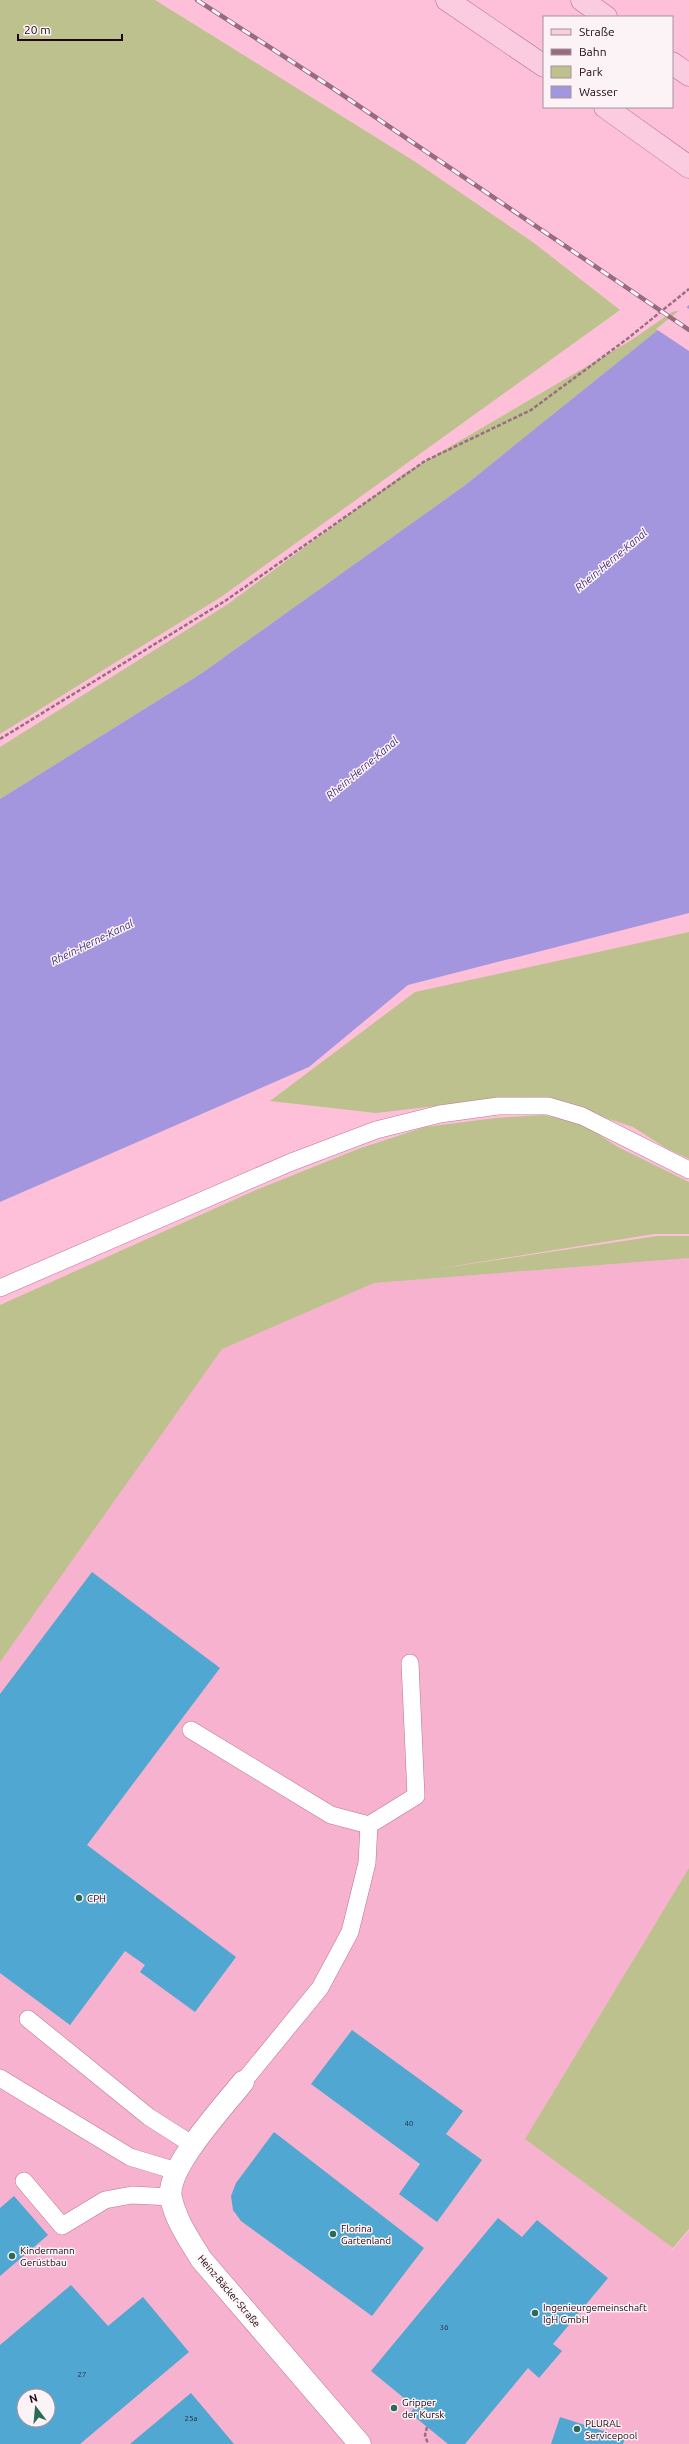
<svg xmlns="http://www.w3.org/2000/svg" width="689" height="2444" viewBox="0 0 689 2444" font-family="Ubuntu,sans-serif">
<rect width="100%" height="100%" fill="#fec0d9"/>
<!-- built -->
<path fill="#f6b2ce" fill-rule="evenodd" d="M689 1258V1868L525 2139 673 2248 661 2263 689 2231V2444H0V1627L223 1348 374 1283ZM24 2396H48V2420H24Z"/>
<!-- green -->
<path fill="#bcc18e" d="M0 0H155L414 161 534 243 620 310 221 597 0 734Z
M683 310 464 486 202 673 0 799V747L228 604 405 473 630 341 672 312Z
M689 932V1159L666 1148 633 1127 591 1113 487 1100 376 1113 270 1101 415 992Z
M543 1115 579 1122 618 1147 689 1182V1234H654L436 1269 657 1236H689V1258L374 1283 222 1349 0 1662V1305L256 1190 358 1149 425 1127 496 1118Z
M689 1868V2229L673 2248 525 2139Z"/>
<!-- water -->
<path fill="#a496de" d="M689 305V913L408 985 309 1067 0 1202V799L202 673 464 486Z"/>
<!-- pier -->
<path fill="#fec0d9" d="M685 306 689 309V351L656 329Z"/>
<!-- building -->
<path fill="#4fa7d2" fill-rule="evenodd" d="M92 1572 220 1668 87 1845 236 1957 195 2012 140 1972 145 1965 125 1951 70 2025 0 1973V1694Z
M352 2030 463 2111 446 2134 482 2160 437 2222 399 2194 420 2164 311 2084Z
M274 2132 424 2248 372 2316 241 2221 233 2210 231 2196 236 2183Z
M14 2196 48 2235 0 2276V2208Z
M498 2218 522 2237 537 2220 608 2278 553 2344 562 2351 539 2378 528 2368 465 2444H448L410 2413 415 2407 371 2371Z
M71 2285 108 2326 143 2297 189 2352 80 2444H0V2345ZM24 2396H48V2420H24Z
M191 2393 234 2444H130L167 2413Z
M560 2417 625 2438 623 2444H551Z"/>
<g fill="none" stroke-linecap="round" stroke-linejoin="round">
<defs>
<path id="lane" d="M0 1288 289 1163 376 1130 440 1114 498 1106H548L582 1116 689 1170
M191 1730 331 1815 369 1825 416 1796 410 1663
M28 2019 149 2117 193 2145
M0 2078 130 2157 176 2171
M243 2082 320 1988 350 1932 367 1863 369 1825
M24 2181 62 2226 105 2200 132 2195 171 2197"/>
<path id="street" d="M243 2082C224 2106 165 2169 171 2198 176 2221 189 2239 201 2259L360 2444"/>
<path id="primary" d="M447 0 544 66
M582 0 606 17
M672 63 689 75
M605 107 689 167"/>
</defs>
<!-- lane casing -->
<use href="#lane" stroke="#bc7594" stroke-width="18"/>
<!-- street casing -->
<use href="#street" stroke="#bc7594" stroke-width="23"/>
<!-- primary casing -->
<use href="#primary" stroke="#ac718a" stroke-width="23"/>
<!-- path -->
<path stroke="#9b6d80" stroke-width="2.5" stroke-dasharray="4 2" stroke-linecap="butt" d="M0 739 225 601 425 461 531 410 627 339 689 289
M427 2427 425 2435 428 2444"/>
<!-- lane -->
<use href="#lane" stroke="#fff" stroke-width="17"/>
<!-- street -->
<use href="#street" stroke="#fff" stroke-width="22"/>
<!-- primary -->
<use href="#primary" stroke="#fbcce0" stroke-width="22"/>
<defs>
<path id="rail" d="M197 0 328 85 689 330"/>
</defs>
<!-- rail casing -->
<use href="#rail" stroke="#986b7e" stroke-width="4.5"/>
<!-- rail -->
<use href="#rail" stroke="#fbf3f6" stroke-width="3" stroke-dasharray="9" stroke-linecap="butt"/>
</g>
<!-- markers -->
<g fill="#2a6a59" stroke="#fbf3f6" stroke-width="1.5">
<circle cx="79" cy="1898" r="4"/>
<circle cx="333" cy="2234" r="4"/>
<circle cx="12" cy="2256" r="4"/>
<circle cx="535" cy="2313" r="4"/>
<circle cx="394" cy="2408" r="4"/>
<circle cx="577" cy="2429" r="4"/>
</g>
<g text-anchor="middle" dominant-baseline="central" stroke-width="3" stroke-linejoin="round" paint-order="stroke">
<!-- number labels -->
<g font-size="8" fill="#2b2e42">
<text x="409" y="2123">40</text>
<text x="444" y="2327">36</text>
<text x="82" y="2374">27</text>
<text x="191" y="2418">25a</text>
</g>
<!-- poi labels -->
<g font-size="10" fill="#1f0612" stroke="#fbf3f6" text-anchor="start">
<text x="87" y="1898">CPH</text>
<text x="341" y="2228">Florina<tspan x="341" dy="12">Gartenland</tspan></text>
<text x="20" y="2250">Kindermann<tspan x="20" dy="12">Gerüstbau</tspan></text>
<text x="543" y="2307">Ingenieurgemeinschaft<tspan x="543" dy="12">IgH GmbH</tspan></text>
<text x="402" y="2402">Gripper<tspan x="402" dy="12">der Kursk</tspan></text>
<text x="585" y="2423">PLURAL<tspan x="585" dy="12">Servicepool</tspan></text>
</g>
<!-- street labels -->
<g font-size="10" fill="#1f0612" stroke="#fbf3f6">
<text transform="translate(229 2291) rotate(50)">Heinz-Bäcker-Straße</text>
</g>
<!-- water labels -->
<g font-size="11" font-style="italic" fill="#482e83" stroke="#fbf3f6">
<text transform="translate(611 560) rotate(-40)">Rhein-Herne-Kanal</text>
<text transform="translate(362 768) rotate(-40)">Rhein-Herne-Kanal</text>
<text transform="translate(92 942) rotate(-26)">Rhein-Herne-Kanal</text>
</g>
</g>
<!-- legend -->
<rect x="543" y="16" width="130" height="92" fill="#fbf3f6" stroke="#a3949b"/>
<rect x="551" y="29" width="20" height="6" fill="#fbcce0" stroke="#a3949b"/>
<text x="579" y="36" font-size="12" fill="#1f0612">Straße</text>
<rect x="551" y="49" width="20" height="6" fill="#986b7e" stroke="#a3949b"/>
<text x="579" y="56" font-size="12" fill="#1f0612">Bahn</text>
<rect x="551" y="66" width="20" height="12" fill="#bcc18e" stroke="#a3949b"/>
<text x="579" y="76" font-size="12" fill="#1f0612">Park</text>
<rect x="551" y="86" width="20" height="12" fill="#a496de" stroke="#a3949b"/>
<text x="579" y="96" font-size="12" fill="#1f0612">Wasser</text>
<!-- north arrow -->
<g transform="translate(36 2408) rotate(344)"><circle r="19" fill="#fbf3f6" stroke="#a3949b"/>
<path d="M0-3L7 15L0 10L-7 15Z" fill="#2a6a59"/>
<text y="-6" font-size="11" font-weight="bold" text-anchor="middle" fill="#1f0612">N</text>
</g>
<!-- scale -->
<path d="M18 34v6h104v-6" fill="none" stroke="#1f0612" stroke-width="2"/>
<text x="24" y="34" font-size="12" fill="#1f0612" stroke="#fbf3f6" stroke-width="3" paint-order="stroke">20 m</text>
</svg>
